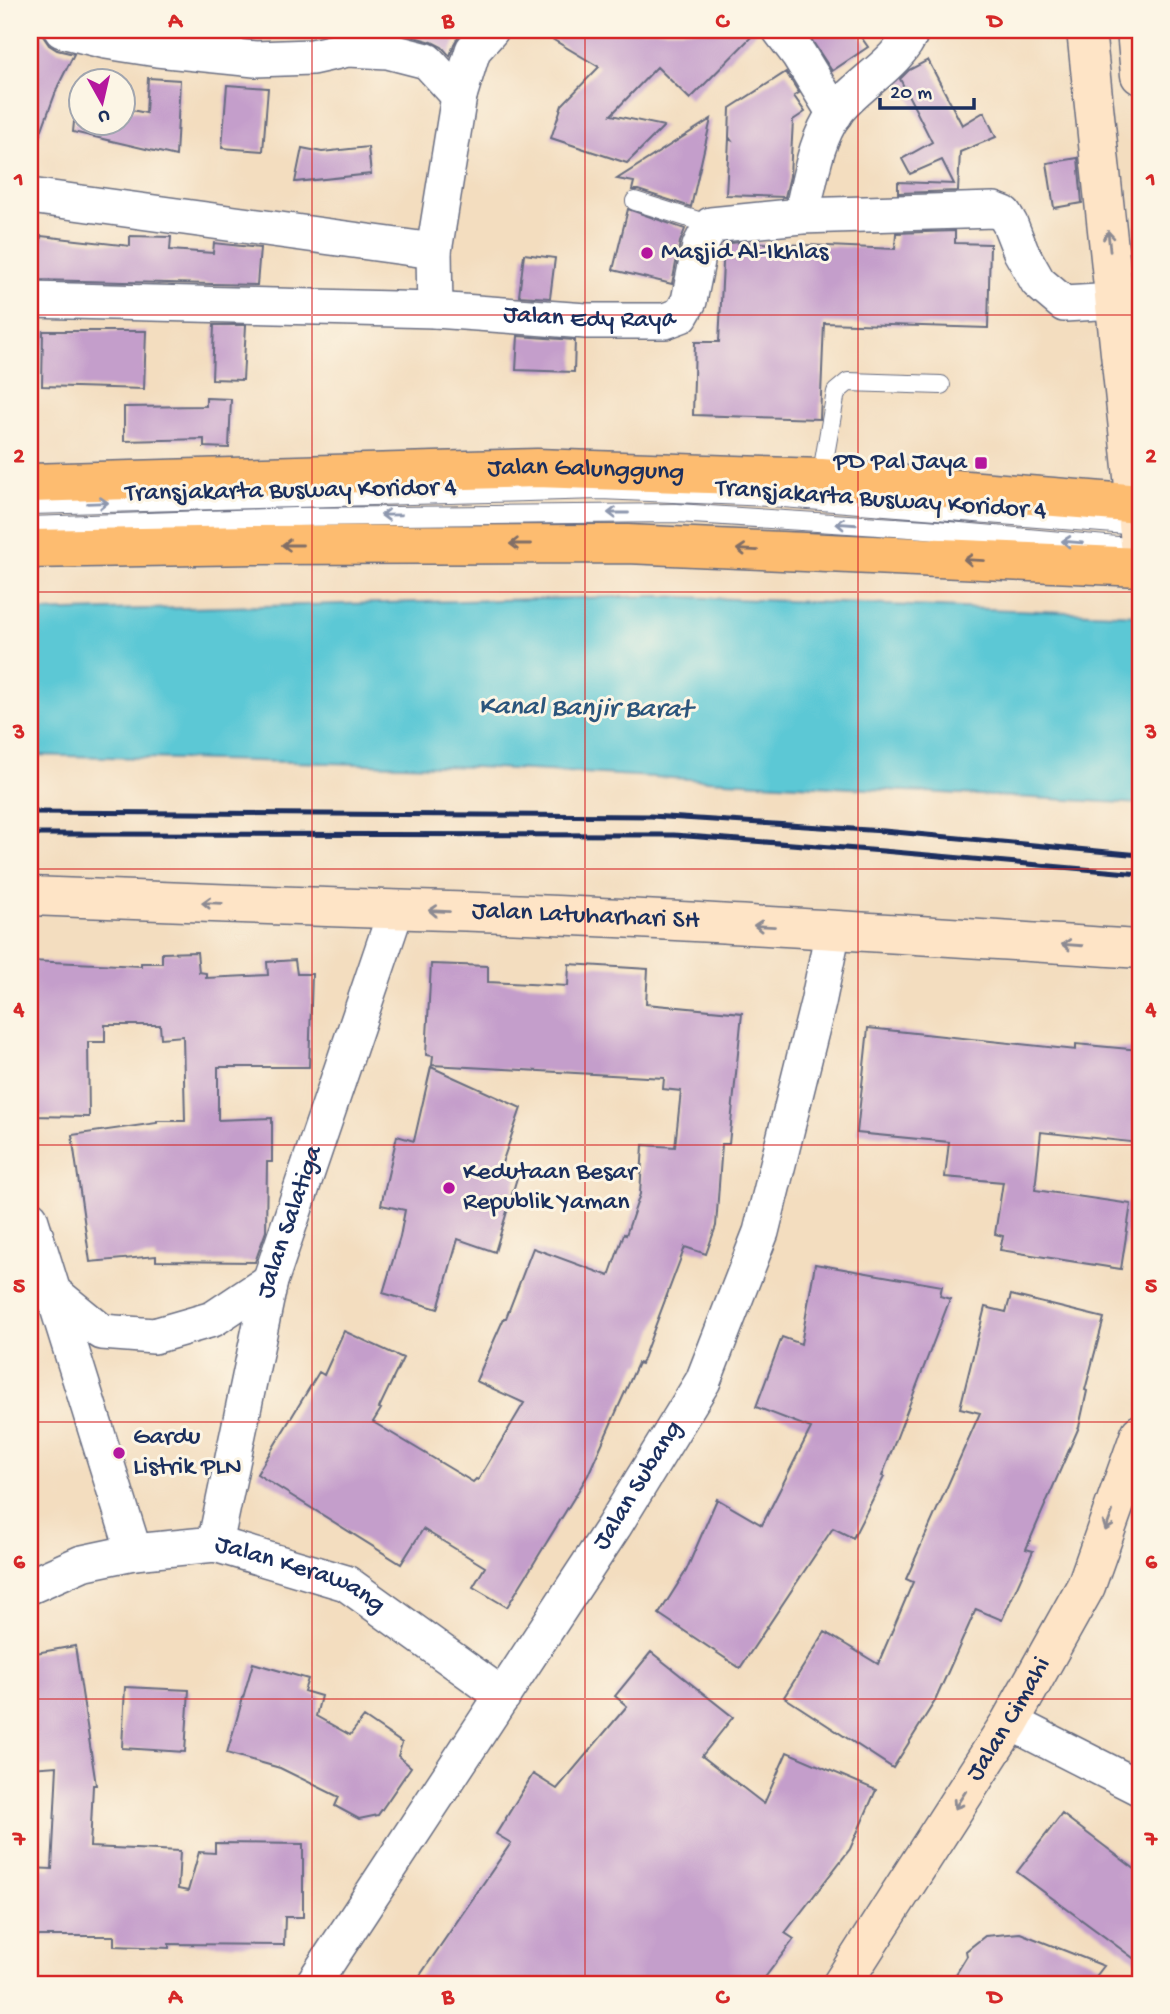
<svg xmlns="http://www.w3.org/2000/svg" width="1170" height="2014" viewBox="0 0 1170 2014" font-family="'Gochi Hand',sans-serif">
<rect width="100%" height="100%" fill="#fcf5e5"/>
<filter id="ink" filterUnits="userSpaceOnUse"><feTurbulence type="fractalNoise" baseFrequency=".0143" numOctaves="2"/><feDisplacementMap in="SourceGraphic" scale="14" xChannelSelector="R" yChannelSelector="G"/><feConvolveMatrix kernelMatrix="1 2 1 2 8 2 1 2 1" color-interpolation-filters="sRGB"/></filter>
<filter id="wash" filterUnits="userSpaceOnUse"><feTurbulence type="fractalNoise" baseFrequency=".00686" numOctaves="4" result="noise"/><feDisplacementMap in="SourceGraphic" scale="28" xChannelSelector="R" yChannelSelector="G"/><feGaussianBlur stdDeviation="1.57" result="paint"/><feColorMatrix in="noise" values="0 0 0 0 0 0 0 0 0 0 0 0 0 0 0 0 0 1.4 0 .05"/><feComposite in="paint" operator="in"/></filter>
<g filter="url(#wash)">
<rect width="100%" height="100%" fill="#f3ddbf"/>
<!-- water -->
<path fill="#5cc8d5" stroke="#3c7c9a" stroke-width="2" d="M659 596 1140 615V804L475 767 30 755V612Z"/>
<g id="blocks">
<!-- building -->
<path fill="#c49ecb" d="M30 30H42L43 36 49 45 57 50 74 54 58 86 32 156H30Z
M372 30H462L454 44 450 56 442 47 432 42 393 31Z
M537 30H758L690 99 657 67 611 115 664 126 627 163 551 138 562 105 599 67Z
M805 30H856L868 47 832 71Z
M928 60 962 125 984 112 996 137 960 152 958 191 898 193V182L954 184 942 160 910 174 902 159 932 142 900 79 909 70Z
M786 72 799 93 794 96 805 112 793 120 790 176 785 197 726 195 729 139 731 140 729 137 730 108Z
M148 78 180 80 176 156 73 132 74 122H122V108L146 113Z
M227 85 268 88 263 151 222 148Z
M711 119 691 207 638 190H632L634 182 617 179Z
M368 147 371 174 295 182 302 148 322 152Z
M1078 158 1082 203 1054 208 1047 163Z
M628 209 685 229 680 242 672 284 613 270Z
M955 231V243L990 244 988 328 824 323 820 419 693 415 695 342H719L724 244 739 242 895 249 896 233Z
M41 236 130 246V236L171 237 170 250 213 253 214 243 260 248 257 285 36 280Z
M524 254 555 258 550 298 519 296Z
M214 325H246L243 380 212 379Z
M43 331H146L144 389 42 386Z
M518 336 575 340 574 372 516 370Z
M206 398 231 399 229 448 204 447V439L124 441V407L206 406Z
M197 952 199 972 206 973V978L268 975 267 962 295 960 297 974H312L309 1067H218V1120L272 1118V1162H267L266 1231 255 1262 156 1261V1256L90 1262 72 1135 157 1123V1121H185L183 1036 161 1038 160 1025H105V1042H88L89 1117 30 1116V961L141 966V963H162V953Z
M431 964 488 966V982L568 986 569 964 648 969 646 1004 742 1013 729 1144H722L716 1226 706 1254 685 1247 641 1364 638 1363 588 1475 507 1607 473 1587 485 1567 423 1529 401 1564 257 1474 319 1372 324 1375 344 1331 403 1358 379 1408 381 1409 373 1422 473 1482 476 1479 478 1480 524 1403 476 1381 504 1318H506L533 1248 609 1276 624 1234 626 1235 640 1194 643 1145 675 1147 681 1091 663 1089 664 1078 432 1065 433 1056 426 1055Z
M868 1028 1076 1050V1044L1140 1050 1139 1143 1041 1132 1035 1190 1131 1204 1121 1269 1000 1250 1003 1236 995 1234 1003 1182 945 1177 949 1142 857 1133Z
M431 1067 521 1108 501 1166 519 1171 495 1252 458 1239 438 1309 383 1293 400 1237 405 1210 381 1205 397 1136 414 1141Z
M815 1264 942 1286 940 1296 950 1299 882 1476 884 1477 853 1538 833 1528 740 1668 659 1614 686 1571 717 1499 762 1525 811 1428 756 1407 782 1337 801 1344Z
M1011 1295 1104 1318 1085 1390 1087 1391 1079 1427 1026 1549 1033 1551 1002 1620 976 1609 935 1701 893 1768 784 1697 825 1632 878 1664 913 1582 906 1579 980 1413 960 1408 985 1307 1006 1312Z
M75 1646 96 1785H93L90 1847 180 1851 178 1889 188 1891 199 1852 215 1853V1843L303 1844V1917H285L284 1945 169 1944V1948L114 1946V1936H30V1868L52 1869 57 1766 30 1768V1654Z
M651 1652 733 1717 702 1756 764 1804 787 1752 876 1790 850 1849 785 1933 794 1939 760 1984H414L511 1843 496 1834 533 1774 557 1789 627 1706 615 1696Z
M253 1663 308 1679 304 1691 321 1696 316 1716 350 1735 364 1717 402 1743 398 1756 411 1767 378 1815 359 1819 335 1806 339 1797 280 1768 227 1753Z
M125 1687 189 1690 185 1752 122 1748Z
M1062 1814 1140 1873V1963L1017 1872Z
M1020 1933 1104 1966 1090 1984H950L967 1956 966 1951 985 1936Z"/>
</g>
</g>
<g filter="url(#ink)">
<use href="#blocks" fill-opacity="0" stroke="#676c80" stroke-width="2"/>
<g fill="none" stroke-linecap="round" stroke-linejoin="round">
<defs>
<path id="lane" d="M635 201 711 225
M821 478 836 392 848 382 941 385
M30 505 600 490 770 497 1140 526
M30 526 295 517 677 513 926 529 1140 548"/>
<g id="street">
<path d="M62 30 106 41 157 49 255 59 312 57 348 49 388 51 427 61 459 96"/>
<path d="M780 30 799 55 835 114"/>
<path d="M30 196 434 251"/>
<path d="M801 216C810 183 814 142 835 113 856 84 899 64 912 30"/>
<path id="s1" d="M30 300 435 310 586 321H665L681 315 689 301 700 246 711 225 801 216 994 210 1004 214 1010 224 1021 252 1038 282 1064 304 1115 301"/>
<path d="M435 310 434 251 459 96 473 50 491 30"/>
<path d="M30 1218 134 1552"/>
<path d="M53 1292 102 1332 154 1336 213 1319 270 1281"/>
<path id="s2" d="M215 1544 270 1281 396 910"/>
<path id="s3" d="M30 1586 82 1563 134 1552 215 1544 346 1583 503 1696"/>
<path d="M1010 1722 1140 1788"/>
<path id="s4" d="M313 1984 614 1526 703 1381 761 1232 818 1003 833 930"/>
</g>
<g id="secondary">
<path d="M1086 30 1140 543"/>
<path d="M1136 30 1140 75"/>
<path id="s5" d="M30 896C158 901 287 906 415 910 657 917 899 934 1140 949"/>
<path id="s6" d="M842 1984 1010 1722 1086 1586 1140 1434"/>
</g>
<g id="primary">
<path id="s7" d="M30 483 537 468 821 478 1140 504"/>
<path d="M30 549 253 545 627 544 1140 567"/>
</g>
</defs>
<!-- lane casing -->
<use href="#lane" stroke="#676c80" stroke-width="20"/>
<!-- street casing -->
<use href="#street" stroke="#676c80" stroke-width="38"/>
<!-- secondary casing -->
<use href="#secondary" stroke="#676c80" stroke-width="41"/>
<!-- primary casing -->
<use href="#primary" stroke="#676c80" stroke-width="41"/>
<!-- lane -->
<use href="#lane" stroke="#fff" stroke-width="18"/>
<!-- street -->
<use href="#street" stroke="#fff" stroke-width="35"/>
<!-- secondary -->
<use href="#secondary" stroke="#fee4c6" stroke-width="38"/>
<!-- primary -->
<use href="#primary" stroke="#fdbc70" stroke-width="38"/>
<!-- rail -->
<path stroke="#1b2f5e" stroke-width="5" d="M30 812 651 816 884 831 1140 855
M30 834 674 835 883 851 1140 874"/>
</g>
<!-- one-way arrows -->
<defs><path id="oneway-shaft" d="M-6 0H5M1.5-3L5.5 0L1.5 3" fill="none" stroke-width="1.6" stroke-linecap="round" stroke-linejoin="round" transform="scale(1.75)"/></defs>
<g stroke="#8c8a92">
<use href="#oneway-shaft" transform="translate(1109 241) rotate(-96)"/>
<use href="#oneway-shaft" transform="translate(212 903) rotate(-178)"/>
<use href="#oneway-shaft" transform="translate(439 911) rotate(-177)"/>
<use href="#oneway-shaft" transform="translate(764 926) rotate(-177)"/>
<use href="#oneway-shaft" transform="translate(1072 945) rotate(-176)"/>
<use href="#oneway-shaft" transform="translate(1109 1521) rotate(110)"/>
<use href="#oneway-shaft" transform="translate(960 1800) rotate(123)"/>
</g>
<g stroke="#8d97ae">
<use href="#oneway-shaft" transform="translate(98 503) rotate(-2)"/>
<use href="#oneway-shaft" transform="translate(618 513) rotate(180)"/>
<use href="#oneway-shaft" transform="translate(391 515) rotate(179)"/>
<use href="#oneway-shaft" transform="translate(846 524) rotate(-176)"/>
<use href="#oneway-shaft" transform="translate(1072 542) rotate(-175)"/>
</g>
<g stroke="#816e66">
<use href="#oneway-shaft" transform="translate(520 544) rotate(180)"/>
<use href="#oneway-shaft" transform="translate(292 545) rotate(180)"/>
<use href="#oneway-shaft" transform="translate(747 550) rotate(-177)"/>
<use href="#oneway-shaft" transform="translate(974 560) rotate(-177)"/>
</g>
</g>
<!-- grid -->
<path fill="none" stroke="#d62828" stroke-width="2" stroke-opacity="0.55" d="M312 30V1984M585 30V1984M858 30V1984M30 315H1140M30 592H1140M30 869H1140M30 1145H1140M30 1422H1140M30 1699H1140"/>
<!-- markers -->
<g fill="#b5179e" stroke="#fcf5e5" stroke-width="2.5">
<circle cx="647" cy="253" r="7"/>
<rect x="974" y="456" width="14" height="14" rx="3.5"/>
<circle cx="449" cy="1188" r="7"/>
<circle cx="119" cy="1453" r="7"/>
</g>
<g text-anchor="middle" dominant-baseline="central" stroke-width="6" stroke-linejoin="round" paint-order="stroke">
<!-- poi labels -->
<g font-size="26" fill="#1b2f5e" stroke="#fcf5e5" text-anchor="start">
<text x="661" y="253">Masjid Al-Ikhlas</text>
<text x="967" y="463" text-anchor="end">PD Pal Jaya</text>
<text x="463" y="1173">Kedutaan Besar<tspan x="463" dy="30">Republik Yaman</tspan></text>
<text x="133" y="1438">Gardu<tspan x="133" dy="30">Listrik PLN</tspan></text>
</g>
<!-- street labels -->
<g font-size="26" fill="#1b2f5e" stroke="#fcf5e5">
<text stroke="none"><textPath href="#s1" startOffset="560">Jalan Edy Raya</textPath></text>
<text stroke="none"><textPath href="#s7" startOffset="556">Jalan Galunggung</textPath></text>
<text transform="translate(291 492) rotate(-1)">Transjakarta Busway Koridor 4</text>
<text transform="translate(881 501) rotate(4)">Transjakarta Busway Koridor 4</text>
<text stroke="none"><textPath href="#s5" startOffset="556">Jalan Latuharhari SH</textPath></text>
<text stroke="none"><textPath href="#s2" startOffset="331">Jalan Salatiga</textPath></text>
<text stroke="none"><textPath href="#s4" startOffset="595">Jalan Subang</textPath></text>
<text stroke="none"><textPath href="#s3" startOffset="282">Jalan Kerawang</textPath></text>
<text stroke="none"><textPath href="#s6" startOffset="313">Jalan Cimahi</textPath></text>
</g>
<!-- water labels -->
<g font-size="28" font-style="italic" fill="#2b557c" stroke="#fcf5e5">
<text transform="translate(585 709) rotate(1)">Kanal Banjir Barat</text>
</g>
</g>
<!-- margin -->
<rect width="1170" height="2014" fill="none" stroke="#fcf5e5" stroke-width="77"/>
<!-- north arrow -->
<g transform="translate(102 102) rotate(172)"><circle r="33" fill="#fcf5e5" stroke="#a2a6af" stroke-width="2"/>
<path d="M0-5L12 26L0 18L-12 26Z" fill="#b5179e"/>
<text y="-10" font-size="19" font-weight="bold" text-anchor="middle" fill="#1b2f5e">U</text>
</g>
<!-- scale -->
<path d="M880 98v10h94v-10" fill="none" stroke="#1b2f5e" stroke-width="3.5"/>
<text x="890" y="98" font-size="21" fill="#1b2f5e" stroke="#fcf5e5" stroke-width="5" paint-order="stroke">20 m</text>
<rect x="38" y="38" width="1094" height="1938" fill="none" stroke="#d62828" stroke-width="2.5"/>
<g font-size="23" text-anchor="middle" font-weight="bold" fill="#d62828">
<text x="175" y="27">A</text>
<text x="448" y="27">B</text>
<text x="722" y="27">C</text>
<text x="995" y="27">D</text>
<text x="19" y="185">1</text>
<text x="1151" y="185">1</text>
<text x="19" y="462">2</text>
<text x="1151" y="462">2</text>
<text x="19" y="738">3</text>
<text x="1151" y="738">3</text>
<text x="19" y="1015">4</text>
<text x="1151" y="1015">4</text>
<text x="19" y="1292">5</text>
<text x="1151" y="1292">5</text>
<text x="19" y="1568">6</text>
<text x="1151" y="1568">6</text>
<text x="19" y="1845">7</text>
<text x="1151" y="1845">7</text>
<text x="175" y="2003">A</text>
<text x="448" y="2003">B</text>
<text x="722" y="2003">C</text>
<text x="995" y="2003">D</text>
</g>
</svg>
